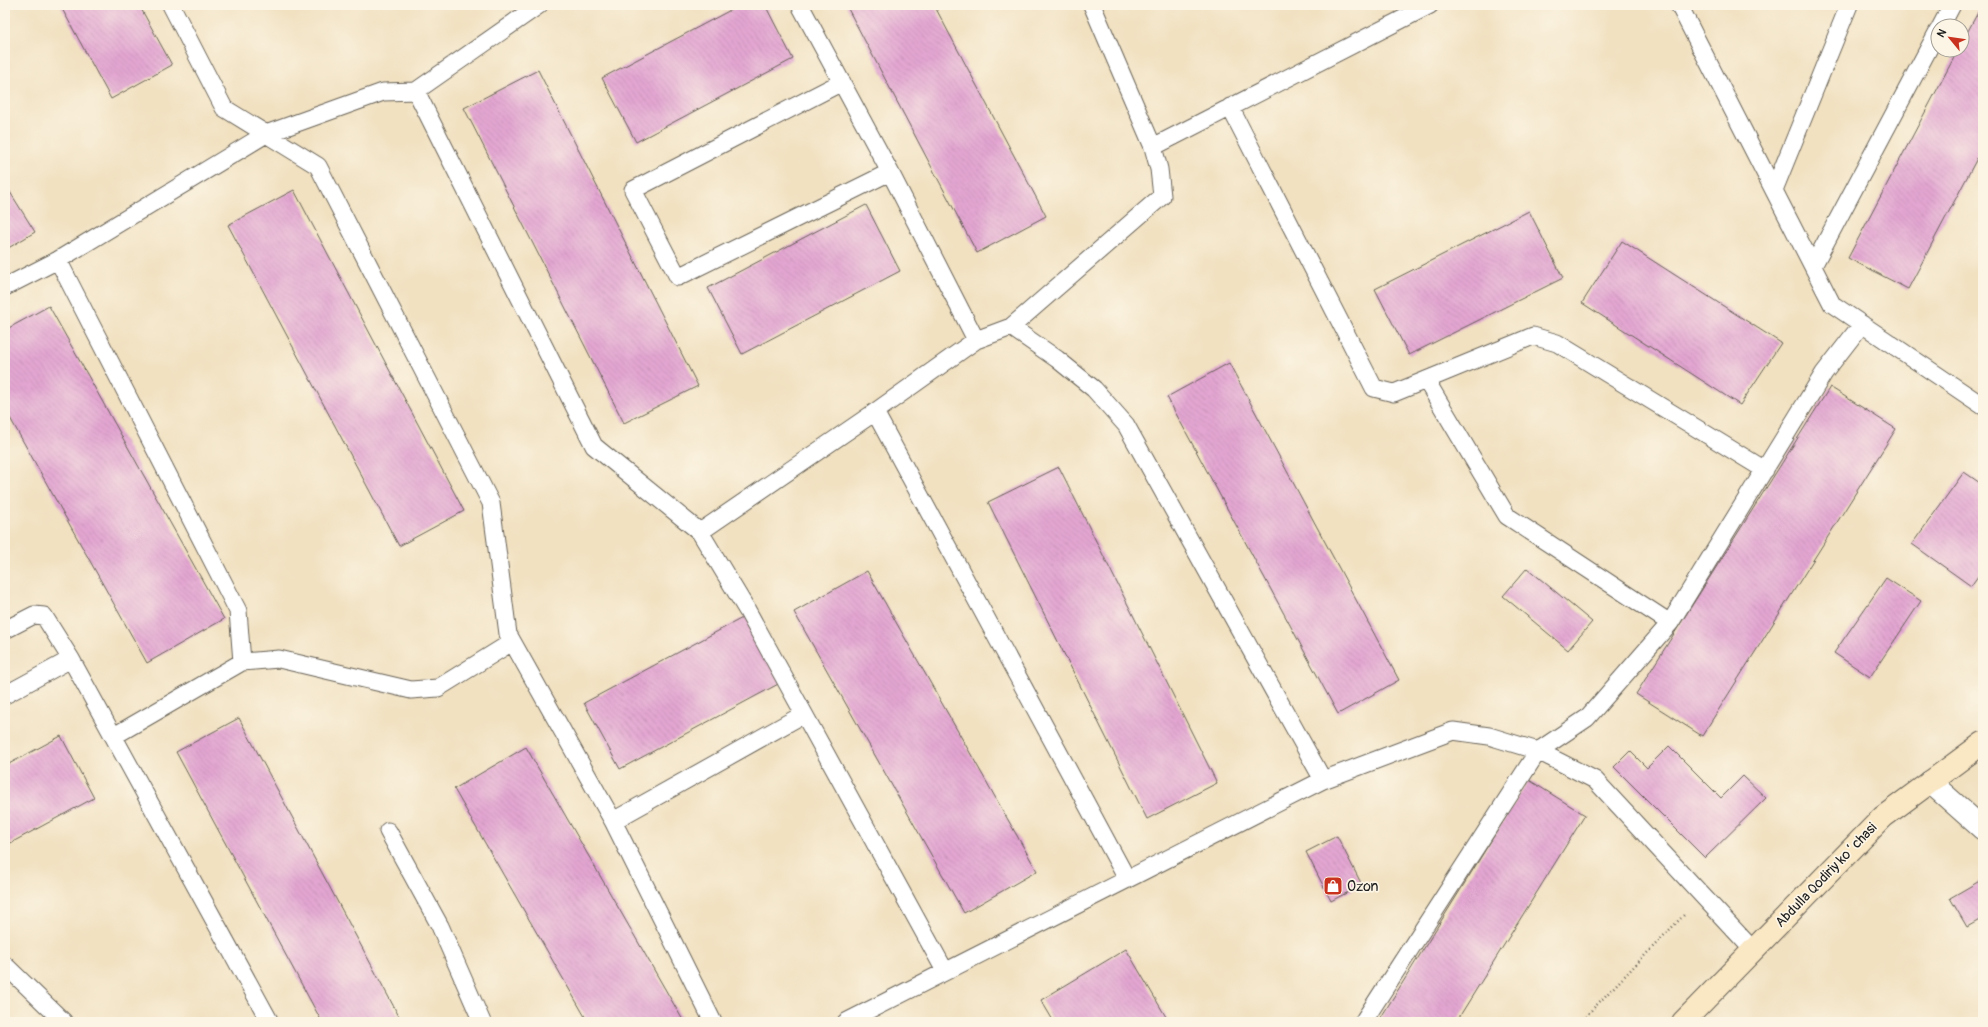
<svg xmlns="http://www.w3.org/2000/svg" width="1988" height="1027" viewBox="0 0 1988 1027" font-family="Pangolin,sans-serif">
<defs>
<pattern id="building-back-hatch" width="6" height="6" patternUnits="userSpaceOnUse"><rect width="6" height="6" fill="#e3a6d2"/><path d="M-1 5l2 2M0 0l6 6M5-1l2 2" fill="none" stroke="#c28eb4"/></pattern>
</defs>
<rect width="100%" height="100%" fill="#fcf5e5"/>
<filter id="ink" filterUnits="userSpaceOnUse"><feTurbulence type="fractalNoise" baseFrequency=".025" numOctaves="2"/><feDisplacementMap in="SourceGraphic" scale="8" xChannelSelector="R" yChannelSelector="G"/><feConvolveMatrix kernelMatrix="1 2 1 2 8 2 1 2 1" color-interpolation-filters="sRGB"/></filter>
<filter id="wash" filterUnits="userSpaceOnUse"><feTurbulence type="fractalNoise" baseFrequency=".012" numOctaves="4" result="noise"/><feDisplacementMap in="SourceGraphic" scale="16" xChannelSelector="R" yChannelSelector="G"/><feGaussianBlur stdDeviation="0.9" result="paint"/><feColorMatrix in="noise" values="0 0 0 0 0 0 0 0 0 0 0 0 0 0 0 0 0 1.4 0 .05"/><feComposite in="paint" operator="in"/></filter>
<g filter="url(#wash)">
<rect width="100%" height="100%" fill="#f1e1c1"/>
<g id="blocks">
<!-- building -->
<path fill="url(#building-back-hatch)" d="M60 5H139L172 65 111 99Z
M740 5H765L793 59 636 142 602 78Z
M846 5H934L1046 216 977 253Z
M1982 5H1983V147L1908 289 1848 258 1958 50H1962V42Z
M538 70 698 386 624 423 464 108Z
M5 184 35 232 5 250Z
M294 190 464 511 399 546 228 225Z
M866 205 900 271 742 354 708 288Z
M1529 211 1563 278 1409 355 1375 289Z
M1622 241 1781 343 1740 405 1582 303Z
M49 306 224 619 147 663 5 409V330Z
M1229 363 1399 680 1338 714 1167 397Z
M1830 387 1896 429 1702 736 1636 694Z
M1059 467 1217 783 1147 819 988 502Z
M1964 472 1983 485V569L1971 586 1912 544Z
M1527 568 1592 622 1568 650 1503 596Z
M867 571 1037 871 964 913 794 612Z
M1886 578 1921 601 1870 677 1834 653Z
M746 616 782 682 620 769 584 703Z
M239 718 402 1022H322L176 752Z
M61 736 94 798 5 846V766Z
M1669 746 1721 798 1743 776 1766 798 1705 858 1614 767 1630 751 1647 768Z
M526 747 684 1022H588L454 789Z
M1529 780 1585 815 1456 1022H1378Z
M1337 836 1362 885 1331 901 1306 852Z
M1983 879V918L1967 927 1950 898Z
M1126 949 1169 1022H1054L1041 1000Z"/>
</g>
</g>
<g filter="url(#ink)">
<use href="#blocks" fill-opacity="0" stroke="#676156" stroke-width="1"/>
<g fill="none" stroke-linecap="round" stroke-linejoin="round">
<defs>
<path id="lane" d="M171 5 224 108 318 166 491 503 508 634 613 821
M800 5 890 172 976 340
M1092 5 1153 147
M1679 5 1832 304 1983 406
M1941 26 1952 5
M842 82 633 190 678 277 890 172
M416 91 594 446 700 532
M1230 107 1374 388 1394 393 1426 380
M1774 190 1849 5
M58 260 238 611 242 662
M1813 266 1938 31
M5 287 58 260 266 134 383 92 416 91 539 5
M1011 327 1057 359 1094 389 1126 425 1323 780
M875 412 1127 879
M1670 623 1824 373 1862 324
M5 630 34 615 44 616 71 659
M5 695 71 659 270 1022
M114 736 242 662 279 659 411 690 438 688 512 642
M388 831 440 926 482 1022
M5 965 64 1022
M945 971 747 610 700 532 875 412 976 340 1011 327 1162 196 1159 169 1153 147 1430 5
M713 1022 613 821 804 714
M846 1022 1323 780 1453 731 1489 736 1538 751 1595 780 1753 950
M1363 1022 1538 751 1587 718 1670 623 1507 516 1426 380 1533 336 1557 343 1765 470"/>
<path id="street" d="M1930 782 1983 829"/>
<path id="secondary" d="M1683 1022 1883 817 1983 743"/>
</defs>
<!-- lane casing -->
<use href="#lane" stroke="#676156" stroke-width="19"/>
<!-- street casing -->
<use href="#street" stroke="#676156" stroke-width="24"/>
<!-- secondary casing -->
<use href="#secondary" stroke="#676156" stroke-width="24"/>
<!-- path -->
<path stroke="#676156" stroke-width="2.5" stroke-dasharray="1 3" stroke-linecap="butt" d="M1580 1022 1684 915"/>
<!-- lane -->
<use href="#lane" stroke="#fff" stroke-width="17"/>
<!-- street -->
<use href="#street" stroke="#fff" stroke-width="22"/>
<!-- secondary -->
<use href="#secondary" stroke="#fae7c3" stroke-width="22"/>
</g>
</g>
<!-- icons -->
<defs>
<symbol id="shop-square" viewBox="-11 -11 22 22"><rect x="-9" y="-9" width="18" height="18" rx="4" fill="#c8321e" stroke="#fcf5e5"/><path d="M-5-2.5h2.3a2.7 3.5 0 0 1 5.4 0H5L5.5 6h-11ZM-1.5-2.5h3a1.5 2.3 0 0 0-3 0Z" fill="#fff"/></symbol>
</defs>
<g fill-rule="evenodd">
<use href="#shop-square" x="1322" y="875" width="22" height="22"/>
</g>
<g text-anchor="middle" dominant-baseline="central" stroke-width="3.5" stroke-linejoin="round" paint-order="stroke">
<!-- street labels -->
<g font-size="14" fill="#1c1c1c" stroke="#fcf5e5">
<text transform="translate(1826 875) rotate(-46)">Abdulla Qodiriy koʻchasi</text>
</g>
<!-- poi labels -->
<g font-size="14" fill="#1c1c1c" stroke="#fcf5e5" text-anchor="start">
<text x="1347" y="886">Ozon</text>
</g>
</g>
<!-- margin -->
<rect width="1988" height="1027" fill="none" stroke="#fcf5e5" stroke-width="20"/>
<!-- north arrow -->
<g transform="translate(1950 38) rotate(299)"><circle r="19" fill="#fcf5e5" stroke="#a29e95"/>
<path d="M0-3L7 15L0 10L-7 15Z" fill="#c8321e"/>
<text y="-6" font-size="11" font-weight="bold" text-anchor="middle" fill="#1c1c1c">N</text>
</g>
</svg>
